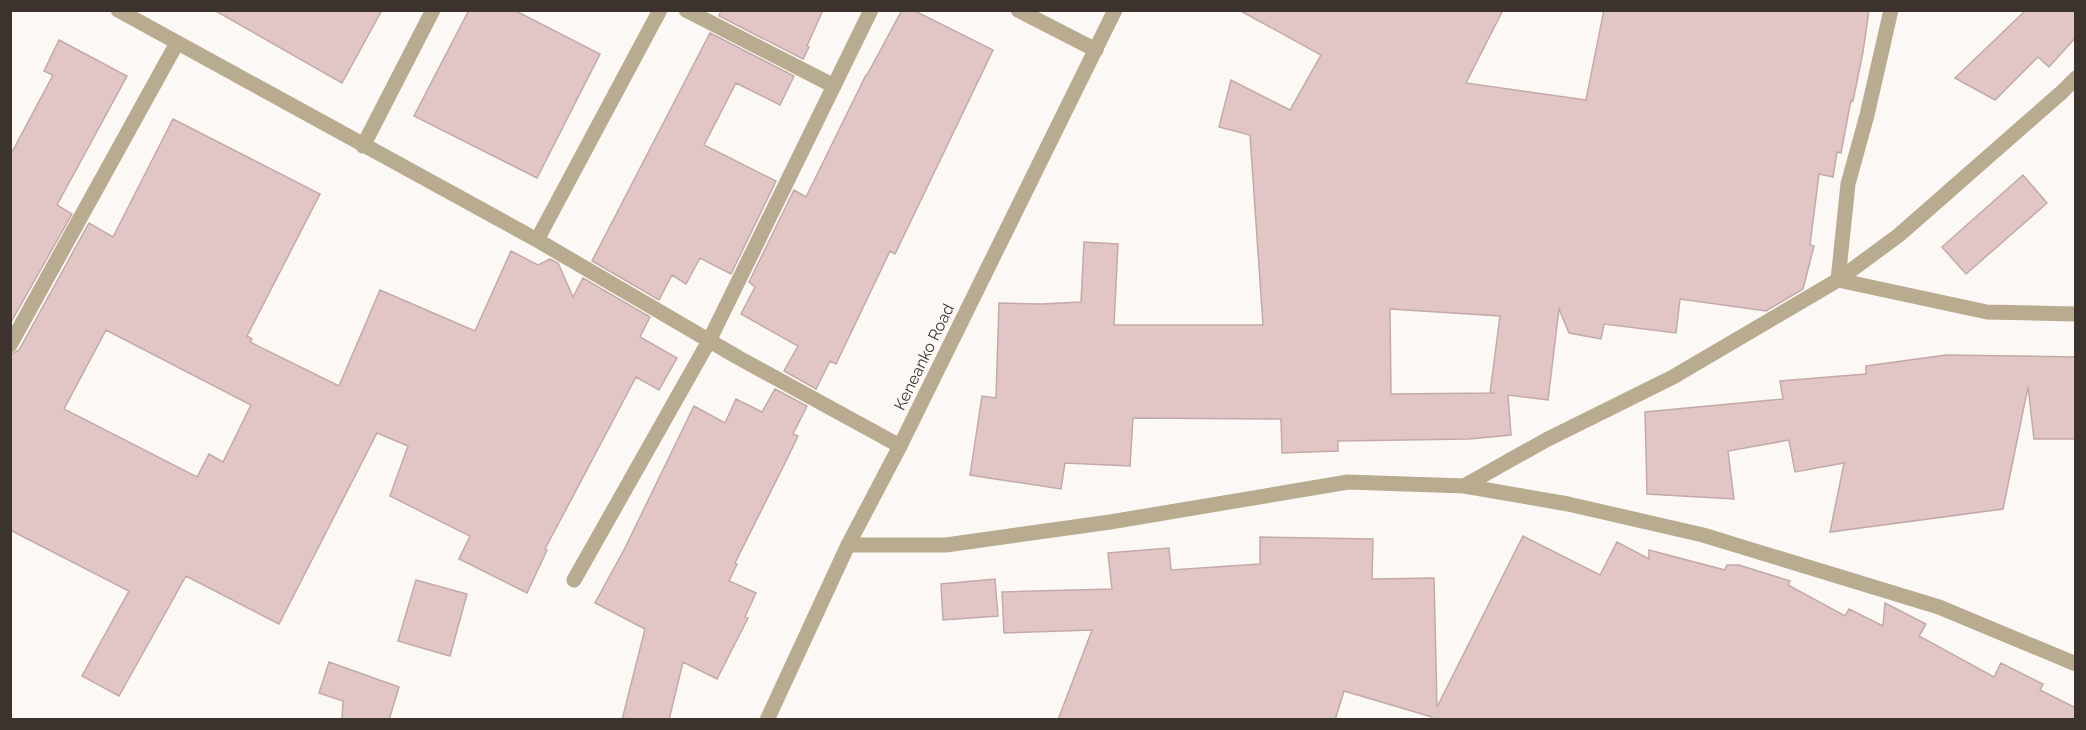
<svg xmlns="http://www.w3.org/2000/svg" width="2086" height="730" viewBox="0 0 2086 730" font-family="Raleway,sans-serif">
<rect width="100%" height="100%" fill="#fcf8f5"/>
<!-- building -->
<path fill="#e1c6c5" stroke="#c3aaa9" stroke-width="1.5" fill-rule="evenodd" d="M214 10H382L342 83Z
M469 10H514L600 54 537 178 414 116Z
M721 10H823L807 46 809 47 803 59 719 16Z
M902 10H913L993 50 895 254 890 251 836 364 830 361 816 389 784 371 798 346 741 314 755 287 749 282 794 190 806 197 866 75H867Z
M1239 10H1503L1466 83 1586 100 1604 10H1869L1863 52 1853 101 1851 100 1841 153 1837 152 1833 177 1819 174 1810 245 1814 246 1803 289 1766 311 1680 299 1676 333 1604 324 1601 339 1569 333 1559 309 1548 400 1508 395 1511 435 1469 439 1338 441V451L1282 453 1281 419 1133 418 1130 466 1065 463 1061 489 970 475 982 396 996 398 999 303 1041 304 1081 302 1084 242 1118 244 1114 325H1263L1250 135 1219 127 1231 80 1290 110 1321 55ZM1390 309 1500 316 1490 393H1495L1391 394Z
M2026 10H2076V37L2049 67 2038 57 1995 100 1955 78Z
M710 33 794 76 780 105 736 83 704 145 776 181 731 274 700 258 686 284 672 275 659 300 592 261Z
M59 40 127 76 57 205 72 214 10 324V156L53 75 44 71Z
M173 119 320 194 247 336 252 339 250 342 339 386 380 290 475 331 511 251 538 265 550 259 558 263 573 297 583 278 650 317 640 337 677 358 659 390 636 377 545 549 547 550 527 593 459 559 470 536 390 496 408 446 377 433 279 624 186 576 119 696 82 676 129 591 10 530V355L19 350 89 223 113 237ZM106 330 251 405 223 462 209 454 197 477 64 409Z
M2023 175 2047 203 1966 274 1942 247Z
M1946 355 2076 357V439H2034L2028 387 2003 509 1830 532 1844 463 1795 472 1789 440 1728 451 1734 499 1647 494 1645 412 1783 399 1780 381 1866 374V366Z
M775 389 807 406 793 434 798 436 788 457 735 563 737 564 729 581 756 593 745 617 748 618 717 679 683 662 669 720H622L645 629 595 603 625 548 694 406 725 423 736 399 762 412Z
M1523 536 1600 575 1617 542 1649 559V550L1725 570 1727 565H1739L1790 581 1788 585 1845 616 1849 609 1883 626 1885 603 1926 624 1919 636 1994 677 2001 663 2043 684 2040 690 2076 708V720H1431L1432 717 1344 691 1335 720H1058L1092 630 1004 633 1002 592 1112 589 1108 553 1169 548 1171 570 1260 564V537L1373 539 1372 579 1434 578 1437 707Z
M995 579 998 616 943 620 941 584Z
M416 580 467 594 450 656 398 641Z
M329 662 399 687 389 720H342L343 701 319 693Z"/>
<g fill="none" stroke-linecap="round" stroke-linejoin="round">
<!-- minor -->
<path stroke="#b9ab8f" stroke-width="15" d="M118 10 537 240 739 358 900 446
M686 10 834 86
M1018 10 1096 50
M1891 10 1867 115 1848 184 1838 280 1987 312 2076 314
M363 146 433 10
M537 240 660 10
M10 345 177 43
M1464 486 1546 440 1673 377 1838 280 1899 235 2062 92 2076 78
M848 545H946L1110 522 1348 482 1464 486 1568 504 1703 535 1939 607 2076 664
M574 580 709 341 871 10"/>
<!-- tertiary -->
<path stroke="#b9ab8f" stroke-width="15" d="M767 720 848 545 900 446 1115 10"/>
</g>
<g text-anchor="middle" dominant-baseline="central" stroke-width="5" stroke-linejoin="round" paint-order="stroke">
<!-- street labels -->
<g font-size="16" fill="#3c332e" stroke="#fcf8f5">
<text transform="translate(924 357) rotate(-64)">Keneanko Road</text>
</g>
</g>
<!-- border -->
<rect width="2086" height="730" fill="none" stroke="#3c332e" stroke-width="24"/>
</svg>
